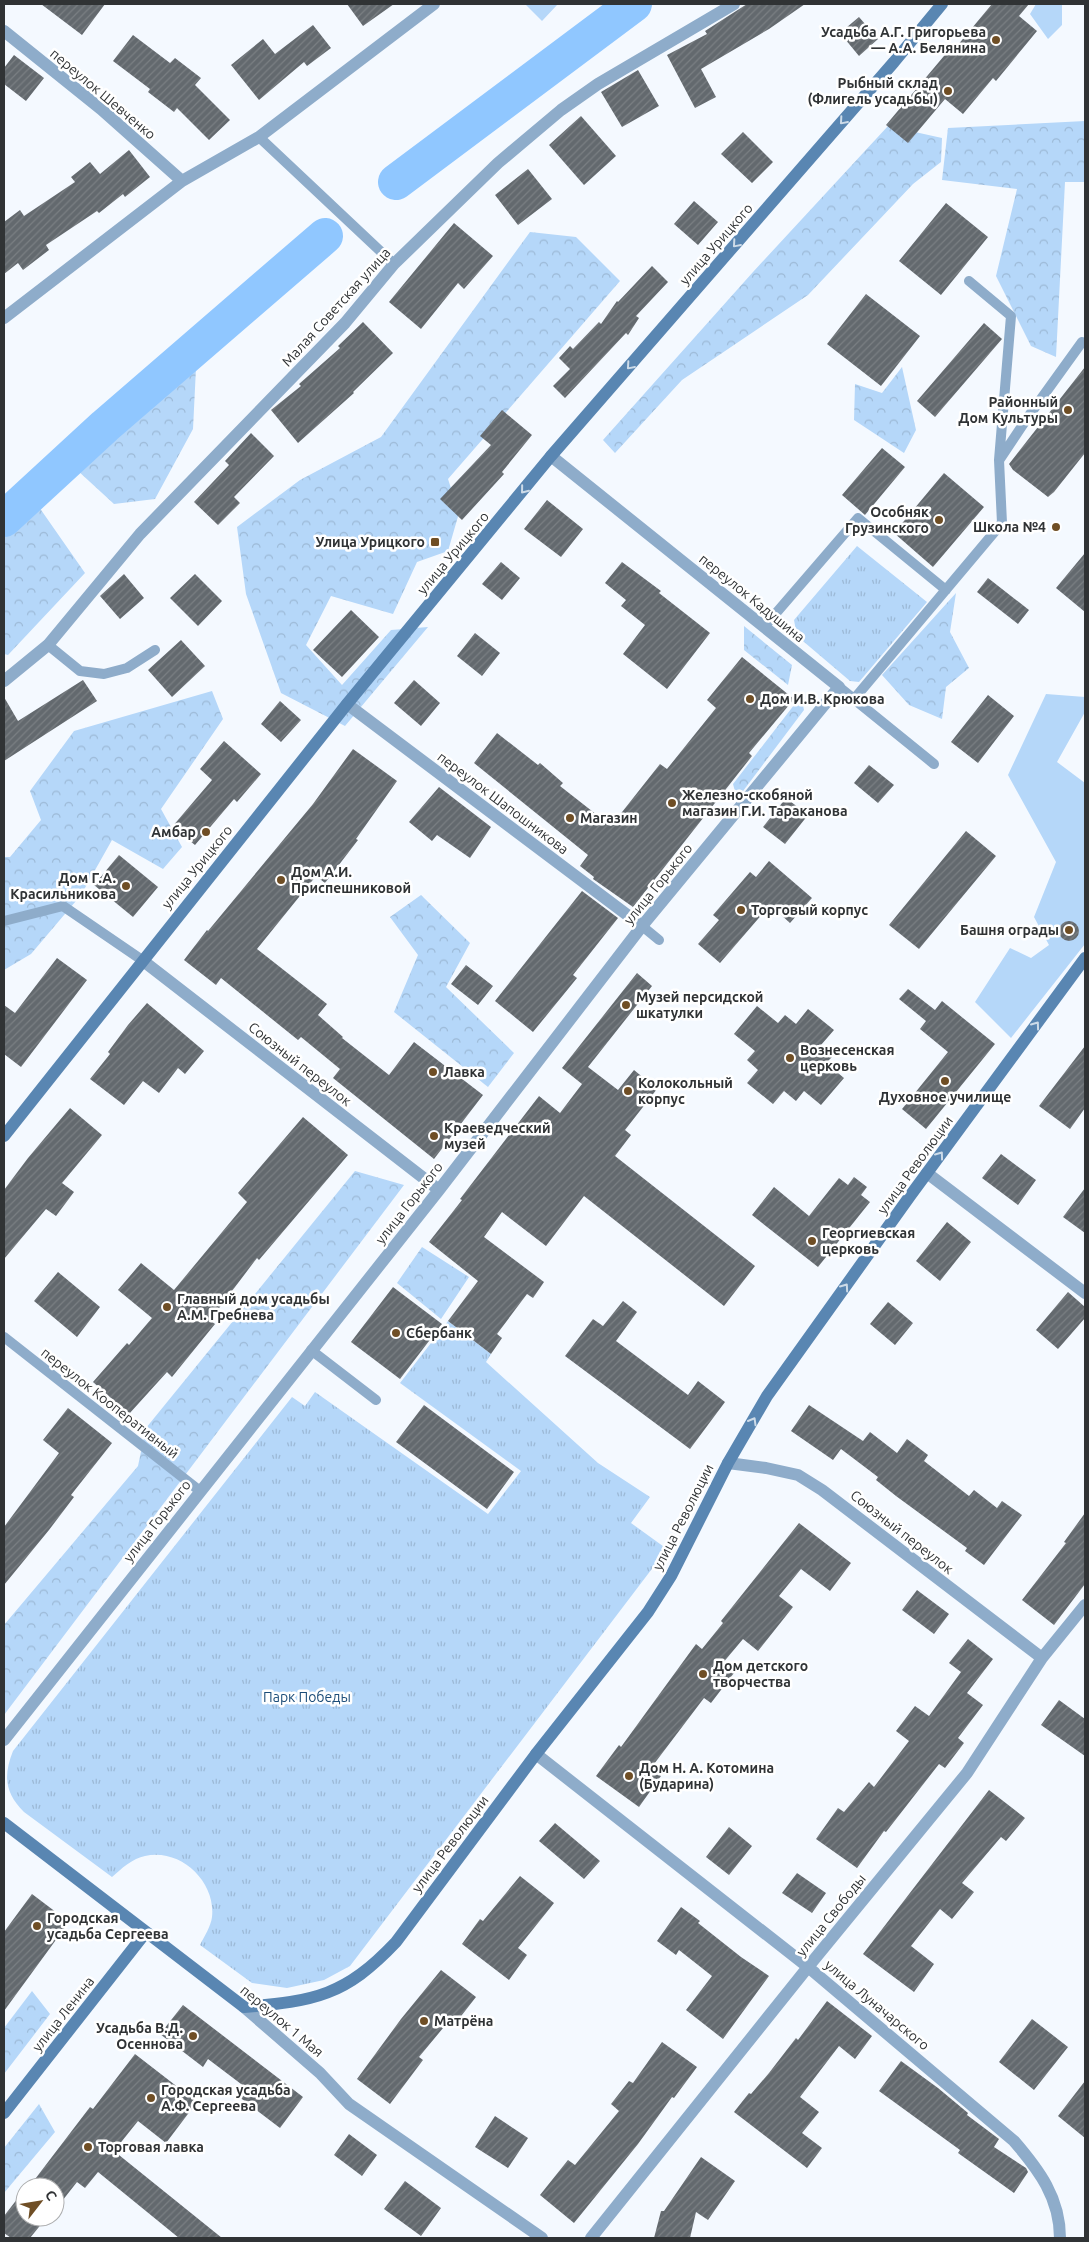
<svg xmlns="http://www.w3.org/2000/svg" width="1089" height="2242" viewBox="0 0 1089 2242" font-family="Ubuntu,sans-serif">
<defs>
<pattern id="forest-crowns" width="20" height="18" patternUnits="userSpaceOnUse" patternTransform="scale(1.25)"><rect width="20" height="18" fill="#b5d7f9"/><path d="M2 6a3 3 0 1 1 6 0M12 15a3 3 0 1 1 6 0" fill="none" stroke="#9cb9d6"/></pattern>
<pattern id="park-tufts" width="24" height="20" patternUnits="userSpaceOnUse" patternTransform="scale(1.25)"><rect width="24" height="20" fill="#b5d7f9"/><path d="M3 7l-1-3M5 7V3M7 7l1-3M15 17l-1-3M17 17v-4M19 17l1-3" fill="none" stroke="#9cb9d6"/></pattern>
<pattern id="building-hatch" width="6" height="6" patternUnits="userSpaceOnUse" patternTransform="scale(1.25)"><rect width="6" height="6" fill="#63696e"/><path d="M-1 1l2-2M0 6l6-6M5 7l2-2" fill="none" stroke="#7a7f83"/></pattern>
</defs>
<rect width="100%" height="100%" fill="#f4f9ff"/>
<!-- green -->
<path fill="#b5d7f9" d="M525 4H558L542 21Z
M1036 4H1062V25L1048 39 1030 14Z
M1046 694 1085 697V712L1057 762 1085 783V944L1011 1038 975 1002 1010 948 1031 958 1049 945 1034 917 1056 862 1008 775Z"/>
<!-- forest -->
<path fill="url(#forest-crowns)" d="M1085 121V182H1065L1056 357 1031 346 996 276 1017 189 942 180 948 128Z
M888 126 942 138 941 162 913 184 808 295 682 380 615 453 603 440 753 272Z
M530 232 576 237 620 281 448 479 459 513 448 551 417 562 393 614 331 596 306 645 342 685 391 630 428 627 345 726 281 693 246 594 237 527 300 480 381 437Z
M902 367 916 430 904 453 854 420 855 384 882 393Z
M196 368 193 429 155 499 114 504 77 470Z
M39 507 85 573 8 655 4 654V537Z
M956 593 950 632 969 668 946 687 942 719 909 705 882 675Z
M744 626 792 665 788 685 744 650Z
M212 691 223 719 161 809 182 847 163 869 112 840 81 895 31 954 4 970V857H10L41 820 30 791 74 731Z
M801 696 804 710 737 799 733 784Z
M421 895 470 943 446 987 514 1053 488 1087 394 1012 418 955 390 917Z
M355 1171 404 1185 4 1715V1625L138 1466 146 1428Z
M422 1247 469 1277 441 1319 397 1283Z
M32 1991 50 2014 4 2074V2028Z
M39 2104 55 2132 4 2193V2148Z"/>
<!-- park -->
<path fill="url(#park-tufts)" d="M857 546 927 602 859 682 850 681 797 636 794 620Z
M448 1321 491 1354 486 1362 598 1463 650 1497 631 1523 667 1549 350 1966 324 1980 287 1988 252 1983 200 1945C204 1937 211 1926 212 1917 216 1881 180 1848 145 1856 133 1858 121 1869 112 1877L24 1812C5 1793 3 1776 13 1751L292 1397 305 1406 315 1392 488 1514 521 1471 400 1383Z"/>
<g fill="none" stroke-linecap="round" stroke-linejoin="round">
<!-- river -->
<path stroke="#90c7ff" stroke-width="36" d="M396 182 634 4
M4 519 105 426 325 236"/>
</g>
<!-- building -->
<path fill="url(#building-hatch)" d="M41 4H105L82 35Z
M347 4H394L363 26Z
M747 4H805L769 29 701 69 716 97 695 108 667 55 707 34 705 31Z
M992 4H1029L1019 16 1037 31 996 81 993 78 963 114 945 99 908 143 886 125 949 50 952 52Z
M859 17 878 39 859 56 840 33Z
M313 25 331 48 307 66 304 62 259 100 231 65 263 39 275 54Z
M133 35 170 63 175 58 201 78 195 85 230 120 209 140 177 108 174 112 148 92 150 89 113 61Z
M14 55 44 78 26 101 4 84V68Z
M638 70 659 106 622 127 601 92Z
M581 116 616 156 584 185 549 145Z
M743 132 773 162 752 183 721 154Z
M129 150 150 177 125 197 123 194 99 213 97 211 46 245 49 250 23 270 18 263 4 274V222L20 210 24 216 75 182 71 177 90 162 100 174Z
M528 169 552 199 518 225 495 195Z
M694 201 718 222 698 245 674 224Z
M946 203 988 237 941 295 899 261Z
M454 223 493 256 464 289 458 283 421 329 389 302Z
M652 266 668 282 636 316 639 318 628 335 626 333 565 398 553 386 570 369 559 358 570 346 573 349 599 322 601 324 617 301 618 302Z
M866 294 920 336 881 386 827 344Z
M363 322 393 353 353 392 354 393 298 443 271 410 301 386 299 384 340 348 338 346Z
M984 323 1002 339 935 417 917 401Z
M1085 367V453L1054 492 1048 497 1013 470 1009 464Z
M502 410 532 435 502 472 504 474 462 520 440 499 491 445 480 436Z
M251 433 274 456 234 497 240 503 218 525 194 502 229 465 225 461Z
M882 448 905 467 865 515 842 495Z
M944 473 984 507 933 567 894 533Z
M547 500 583 529 561 557 524 529Z
M1085 553V612L1056 588Z
M501 562 520 578 502 600 482 584Z
M622 562 661 591 659 593 710 633 667 689 623 654 645 625 621 606 626 600 605 583Z
M124 574 144 598 120 619 100 596Z
M195 574 222 601 198 626 170 598Z
M988 578 1029 610 1018 624 977 592Z
M351 610 379 637 342 677 313 650Z
M475 633 500 653 482 676 457 656Z
M181 640 205 666 172 697 148 670Z
M742 657 794 699 749 753 752 756 633 907 593 879 594 877 580 866 588 855 474 763 497 733 538 765 540 763 563 783 560 786 611 826 660 764 667 769 716 708 707 700Z
M83 680 97 701 4 761V697L18 721Z
M414 680 440 703 421 726 394 703Z
M988 695 1014 716 978 763 951 742Z
M280 701 301 720 281 742 261 724Z
M224 741 261 774 237 802 234 799 195 845 172 827 212 780 200 769Z
M353 749 397 781 356 839 358 840 325 883 316 876 257 949 327 1004 318 1015 343 1037 342 1038 389 1075 414 1042 483 1095 434 1159 333 1078 340 1069 301 1037 298 1040 221 978 216 985 184 960 207 930 208 931 313 804Z
M869 765 894 785 878 803 854 783Z
M439 787 491 827 470 858 437 835 432 841 409 822Z
M786 798 808 815 785 844 763 827Z
M966 831 996 856 919 949 889 925Z
M119 855 158 887 133 917 94 885Z
M769 861 812 898 790 923 770 905 720 963 698 944 719 920 713 915 750 872 756 877Z
M582 891 618 918 573 975 577 978 533 1032 495 1001Z
M1059 931a10 10 0 1 1 20 0a10 10 0 1 1-20 0Z
M57 958 87 980 21 1067 4 1054V1005L15 1013Z
M466 965 493 986 478 1005 451 984Z
M637 973 652 986 588 1067 618 1090 634 1070 657 1089 625 1130 631 1135 615 1156 755 1266 724 1306 584 1196 546 1246 502 1212 484 1237 544 1282 533 1298 527 1294 497 1334 502 1338 491 1354 448 1321 478 1281 429 1242 462 1200 460 1199 539 1096 560 1113 582 1084 562 1068Z
M908 989 935 1010 942 1001 995 1044 926 1129 902 1109 948 1052 920 1029 926 1021 899 999Z
M147 1003 204 1051 185 1074 178 1068 159 1093 143 1081 124 1105 90 1079 110 1054 108 1052 128 1025Z
M757 1006 778 1023 785 1015 796 1024 808 1009 834 1030 821 1045 834 1055 826 1063 844 1078 821 1105 804 1091 796 1101 784 1091 773 1104 747 1083 758 1070 747 1060 755 1051 734 1034Z
M1085 1046V1108L1070 1129 1039 1106Z
M70 1108 102 1135 62 1183 74 1192 56 1216 46 1209 4 1259V1190L28 1158Z
M303 1117 348 1155 259 1260 257 1258 210 1320 215 1324 172 1377 167 1372 129 1414 93 1382 127 1343 129 1345 152 1318 118 1290 141 1263 174 1290 247 1202 238 1193Z
M1001 1154 1036 1180 1018 1205 982 1178Z
M854 1177 867 1187 861 1195 870 1202 818 1267 752 1215 774 1187 809 1216 839 1178 848 1185Z
M1085 1188V1233L1063 1217Z
M947 1222 971 1242 940 1281 916 1261Z
M58 1272 100 1307 77 1337 34 1301Z
M393 1287 442 1324 400 1379 351 1342Z
M1068 1292 1085 1307V1318L1058 1349 1036 1330Z
M623 1301 637 1312 616 1341 688 1395 698 1381 725 1402 690 1449 565 1356 593 1319 603 1326Z
M888 1302 913 1323 895 1345 870 1324Z
M424 1405 514 1472 487 1509 396 1442Z
M809 1405 863 1441 870 1432 897 1453 907 1439 928 1455 924 1461 969 1496 974 1490 997 1508 1002 1501 1022 1515 984 1565 965 1551 967 1548 896 1496 876 1480 878 1477 841 1449 833 1460 791 1431Z
M68 1408 112 1443 71 1495 74 1497 49 1530 4 1585V1527L59 1453 43 1440Z
M1085 1513V1584L1054 1625 1022 1600 1066 1543 1064 1542Z
M799 1523 851 1563 830 1591 801 1569 779 1596 793 1607 758 1651 743 1639 722 1664 734 1673 711 1703 704 1698 651 1768 661 1776 639 1807 596 1776 619 1745 621 1747 696 1644 702 1649 723 1623 721 1621Z
M917 1590 949 1614 934 1634 902 1610Z
M968 1639 993 1659 967 1693 983 1705 958 1738 964 1743 945 1768 939 1764 886 1832 884 1831 857 1868 816 1839 838 1808 844 1812 869 1782 874 1787 909 1741 896 1731 915 1706 929 1716 961 1672 949 1663Z
M1059 1700 1085 1719V1756L1041 1725Z
M989 1790 1025 1818 1006 1841 1001 1837 962 1883 974 1892 952 1919 940 1909 911 1946 934 1964 914 1992 863 1954Z
M555 1823 600 1861 584 1879 539 1841Z
M729 1827 752 1846 729 1875 706 1857Z
M797 1873 826 1893 812 1913 782 1893Z
M520 1876 554 1903 518 1948 527 1955 509 1980 462 1944 480 1919 483 1921Z
M32 1894 69 1922 4 2011V1932Z
M681 1907 700 1921 698 1923 741 1957 769 1976 723 2039 686 2010 712 1976 679 1950 676 1955 657 1941Z
M441 1970 476 1997 458 2020 453 2016 419 2057 423 2060 390 2104 357 2079 401 2019Z
M827 2001 872 2036 855 2059 839 2046 800 2097 819 2112 802 2133 822 2148 807 2168 734 2112 749 2093 751 2094 769 2073 796 2038 798 2040Z
M183 2005 303 2097 280 2128 238 2096 245 2087 208 2059 203 2067 160 2034Z
M1032 2019 1068 2047 1034 2090 999 2062Z
M662 2042 697 2067 674 2098 672 2097 638 2144 574 2223 540 2195 568 2160 575 2165 619 2111 611 2104 629 2081 633 2083Z
M135 2054 197 2102 166 2143 138 2121 114 2151 222 2238H179L98 2172 85 2188 77 2182 55 2210V2187H29L90 2107 93 2109Z
M901 2061 938 2088 968 2113 967 2115 999 2139 994 2147 1026 2168 1028 2172 1014 2193 958 2153 960 2150 879 2091Z
M1085 2081V2138L1058 2116Z
M495 2116 528 2138 508 2168 475 2147Z
M349 2134 377 2155 362 2176 334 2155Z
M701 2157 735 2181 708 2220 696 2212 690 2238H654L661 2211H664Z
M405 2181 441 2208 421 2236 384 2209Z
M25 2189V2217H47L30 2238H11L4 2233V2216Z"/>
<g fill="none" stroke-linecap="round" stroke-linejoin="round">
<!-- service -->
<path stroke="#8eacca" stroke-width="10" d="M259 137 394 264
M1000 459 1028 417 1082 342
M764 627 858 518 946 590
M48 645 80 671 104 674 127 668 155 650
M839 687 934 764
M854 699 1002 523 999 460 1011 316 969 281
M4 921 63 906 142 960
M642 926 659 940
M4 1337 200 1491
M311 1350 376 1400"/>
<!-- minor -->
<path stroke="#8eacca" stroke-width="12" d="M4 31 101 109 182 181
M4 318 182 181 259 137 434 4
M4 681 48 645 140 534 345 323 394 264 498 163 561 110 598 84 734 4
M347 704 642 926
M142 960 439 1190
M927 1173 1085 1293
M728 1463 766 1468 798 1475 822 1490 1042 1658
M4 1740 439 1190 642 926 839 687 551 456
M536 1754 808 1967 1014 2141C1039 2170 1060 2198 1060 2238
M244 2007 320 2073 349 2104 542 2238
M591 2238 808 1967 967 1773 1042 1658 1085 1605"/>
<!-- secondary -->
<path stroke="#5986b2" stroke-width="12" d="M4 1136 347 704 551 456 894 62 942 4
M4 1823 244 2007C315 2001 345 1996 396 1942L536 1754 648 1612 671 1576 728 1463 767 1396 910 1196 1085 958
M4 2113 146 1932"/>
</g>
<!-- one-way arrows -->
<defs><path id="oneway-chevron" d="M-2-3.5L2.5 0L-2 3.5" fill="none" stroke-width="1.6" stroke-linecap="round" stroke-linejoin="round" transform="scale(1.25)"/></defs>
<g stroke="#cddbe8">
<use href="#oneway-chevron" transform="translate(843 121) rotate(131)"/>
<use href="#oneway-chevron" transform="translate(736 244) rotate(131)"/>
<use href="#oneway-chevron" transform="translate(630 366) rotate(131)"/>
<use href="#oneway-chevron" transform="translate(524 490) rotate(129)"/>
<use href="#oneway-chevron" transform="translate(1036 1025) rotate(-54)"/>
<use href="#oneway-chevron" transform="translate(940 1155) rotate(-54)"/>
<use href="#oneway-chevron" transform="translate(845 1287) rotate(-55)"/>
<use href="#oneway-chevron" transform="translate(753 1421) rotate(-60)"/>
</g>
<!-- markers -->
<g fill="#6f4e25" stroke="#fff" stroke-width="2">
<circle cx="996" cy="40" r="5"/>
<circle cx="948" cy="91" r="5"/>
<circle cx="1068" cy="410" r="5"/>
<circle cx="939" cy="520" r="5"/>
<circle cx="1056" cy="527" r="5"/>
<rect x="430" y="537" width="10" height="10" rx="2.5"/>
<circle cx="750" cy="699" r="5"/>
<circle cx="672" cy="803" r="5"/>
<circle cx="570" cy="818" r="5"/>
<circle cx="206" cy="832" r="5"/>
<circle cx="281" cy="880" r="5"/>
<circle cx="126" cy="886" r="5"/>
<circle cx="741" cy="910" r="5"/>
<circle cx="1069" cy="930" r="5"/>
<circle cx="626" cy="1005" r="5"/>
<circle cx="790" cy="1058" r="5"/>
<circle cx="433" cy="1072" r="5"/>
<circle cx="945" cy="1081" r="5"/>
<circle cx="628" cy="1091" r="5"/>
<circle cx="434" cy="1136" r="5"/>
<circle cx="812" cy="1241" r="5"/>
<circle cx="167" cy="1307" r="5"/>
<circle cx="396" cy="1333" r="5"/>
<circle cx="703" cy="1674" r="5"/>
<circle cx="629" cy="1776" r="5"/>
<circle cx="37" cy="1926" r="5"/>
<circle cx="424" cy="2021" r="5"/>
<circle cx="193" cy="2036" r="5"/>
<circle cx="151" cy="2098" r="5"/>
<circle cx="88" cy="2147" r="5"/>
</g>
<g text-anchor="middle" dominant-baseline="central" stroke-width="5" stroke-linejoin="round" paint-order="stroke">
<!-- poi labels -->
<g font-size="14" font-weight="bold" fill="#303335" stroke="#fff" text-anchor="start">
<text x="986" y="32" text-anchor="end">Усадьба А.Г. Григорьева<tspan x="986" dy="16">— А.А. Белянина</tspan></text>
<text x="938" y="83" text-anchor="end">Рыбный склад<tspan x="938" dy="16">(Флигель усадьбы)</tspan></text>
<text x="1058" y="402" text-anchor="end">Районный<tspan x="1058" dy="16">Дом Культуры</tspan></text>
<text x="929" y="512" text-anchor="end">Особняк<tspan x="929" dy="16">Грузинского</tspan></text>
<text x="1046" y="527" text-anchor="end">Школа №4</text>
<text x="425" y="542" text-anchor="end">Улица Урицкого</text>
<text x="760" y="699">Дом И.В. Крюкова</text>
<text x="682" y="795">Железно-скобяной<tspan x="682" dy="16">магазин Г.И. Тараканова</tspan></text>
<text x="580" y="818">Магазин</text>
<text x="196" y="832" text-anchor="end">Амбар</text>
<text x="291" y="872">Дом А.И.<tspan x="291" dy="16">Приспешниковой</tspan></text>
<text x="116" y="878" text-anchor="end">Дом Г.А.<tspan x="116" dy="16">Красильникова</tspan></text>
<text x="751" y="910">Торговый корпус</text>
<text x="1059" y="930" text-anchor="end">Башня ограды</text>
<text x="636" y="997">Музей персидской<tspan x="636" dy="16">шкатулки</tspan></text>
<text x="800" y="1050">Вознесенская<tspan x="800" dy="16">церковь</tspan></text>
<text x="443" y="1072">Лавка</text>
<text x="638" y="1083">Колокольный<tspan x="638" dy="16">корпус</tspan></text>
<text x="945" y="1097" text-anchor="middle">Духовное училище</text>
<text x="444" y="1128">Краеведческий<tspan x="444" dy="16">музей</tspan></text>
<text x="822" y="1233">Георгиевская<tspan x="822" dy="16">церковь</tspan></text>
<text x="177" y="1299">Главный дом усадьбы<tspan x="177" dy="16">А.М. Гребнева</tspan></text>
<text x="406" y="1333">Сбербанк</text>
<text x="713" y="1666">Дом детского<tspan x="713" dy="16">творчества</tspan></text>
<text x="639" y="1768">Дом Н. А. Котомина<tspan x="639" dy="16">(Бударина)</tspan></text>
<text x="47" y="1918">Городская<tspan x="47" dy="16">усадьба Сергеева</tspan></text>
<text x="434" y="2021">Матрёна</text>
<text x="183" y="2028" text-anchor="end">Усадьба В.Д.<tspan x="183" dy="16">Осеннова</tspan></text>
<text x="161" y="2090">Городская усадьба<tspan x="161" dy="16">А.Ф. Сергеева</tspan></text>
<text x="98" y="2147">Торговая лавка</text>
</g>
<!-- street labels -->
<g font-size="14" fill="#303335" stroke="#fff">
<text transform="translate(103 94) rotate(40)">переулок Шевченко</text>
<text transform="translate(716 244) rotate(-49)">улица Урицкого</text>
<text transform="translate(336 307) rotate(-48)">Малая Советская улица</text>
<text transform="translate(453 553) rotate(-50)">улица Урицкого</text>
<text transform="translate(752 598) rotate(39)">переулок Кадушина</text>
<text transform="translate(503 803) rotate(37)">переулок Шапошникова</text>
<text transform="translate(197 867) rotate(-51)">улица Урицкого</text>
<text transform="translate(658 884) rotate(-51)">улица Горького</text>
<text transform="translate(300 1064) rotate(38)">Союзный переулок</text>
<text transform="translate(915 1165) rotate(-54)">улица Революции</text>
<text transform="translate(409 1203) rotate(-52)">улица Горького</text>
<text transform="translate(110 1403) rotate(38)">переулок Кооперативный</text>
<text transform="translate(683 1517) rotate(-63)">улица Революции</text>
<text transform="translate(157 1521) rotate(-52)">улица Горького</text>
<text transform="translate(902 1532) rotate(38)">Союзный переулок</text>
<text transform="translate(450 1844) rotate(-53)">улица Революции</text>
<text transform="translate(831 1915) rotate(-51)">улица Свободы</text>
<text transform="translate(877 2005) rotate(40)">улица Луначарского</text>
<text transform="translate(63 2014) rotate(-52)">улица Ленина</text>
<text transform="translate(282 2021) rotate(40)">переулок 1 Мая</text>
</g>
<!-- park labels -->
<g font-size="14" fill="#1c4d79" stroke="#fff">
<text x="307" y="1697">Парк Победы</text>
</g>
</g>
<!-- border -->
<rect width="1089" height="2242" fill="none" stroke="#303335" stroke-width="10"/>
<!-- north arrow -->
<g transform="translate(40 2202) rotate(59)"><circle r="24" fill="#ffffff" stroke="#acadae"/>
<path d="M0-4L9 19L0 12L-9 19Z" fill="#6f4e25"/>
<text y="-8" font-size="14" font-weight="bold" text-anchor="middle" fill="#303335">С</text>
</g>
</svg>
